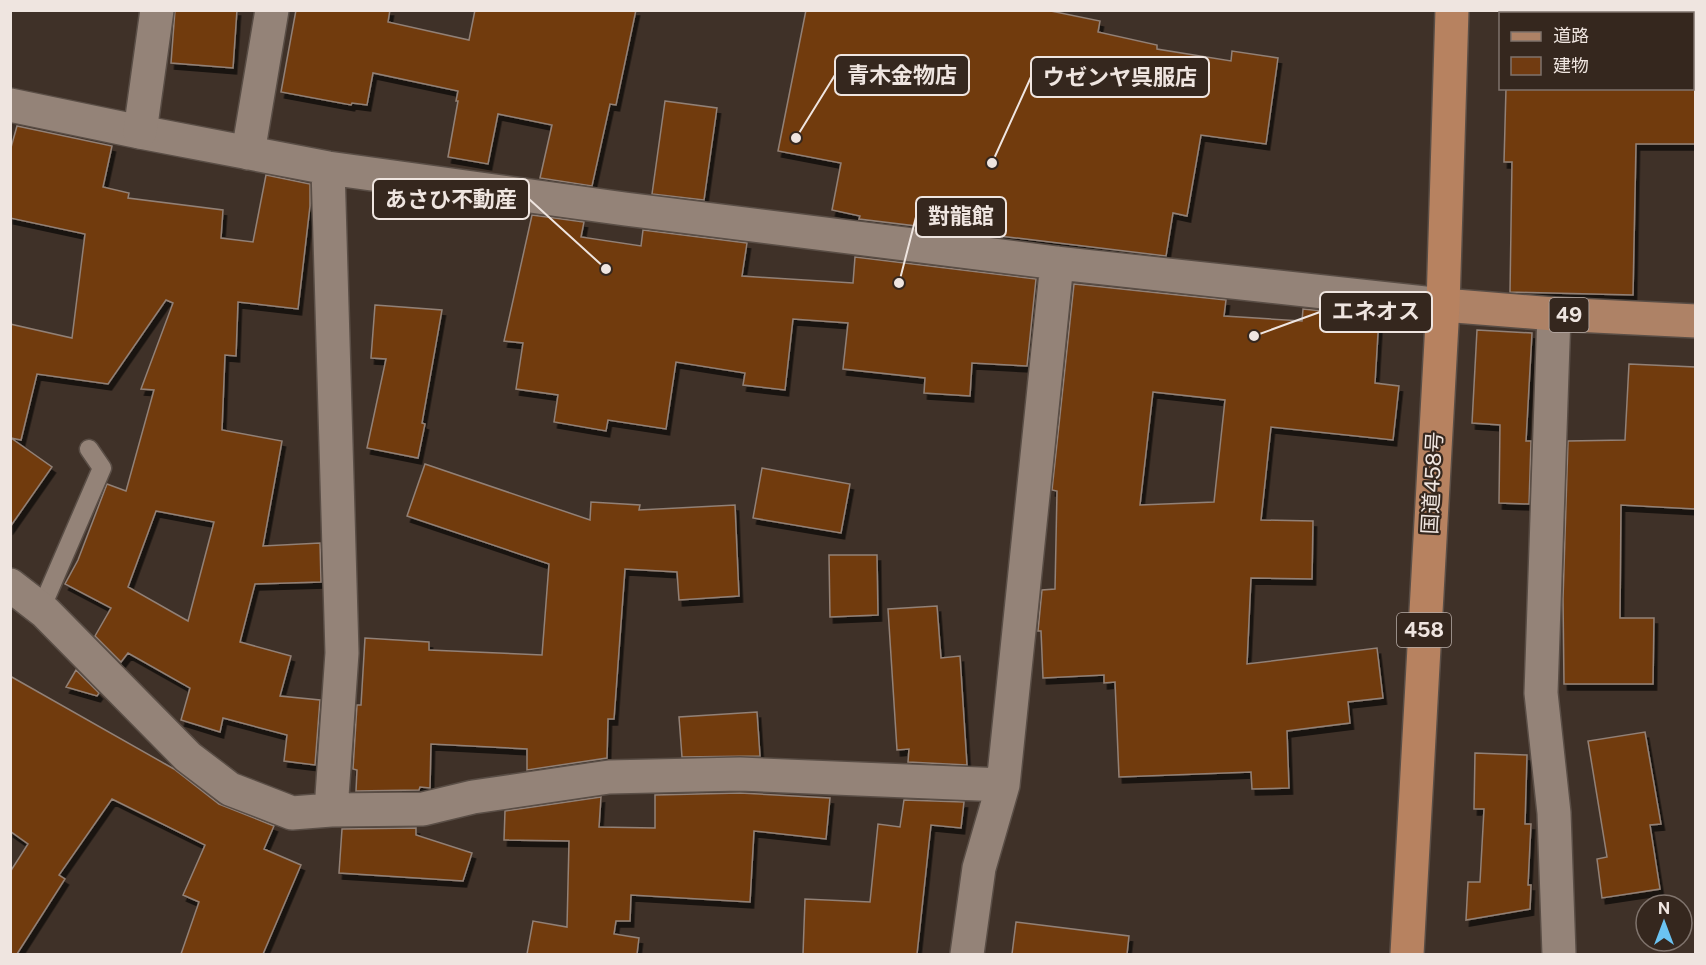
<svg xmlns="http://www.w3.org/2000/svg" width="1706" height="965" viewBox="0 0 1706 965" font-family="'Public Sans','Noto Sans JP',sans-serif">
<defs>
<filter id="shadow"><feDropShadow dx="3.5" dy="6" stdDeviation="0" flood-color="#0009"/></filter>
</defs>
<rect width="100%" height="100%" fill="#3f3128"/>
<!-- building -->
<path fill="#713b11" stroke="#928176" stroke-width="1.5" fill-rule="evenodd" filter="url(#shadow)" d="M175 10H237L233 68 171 63Z
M296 10H390L388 22 469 40 475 10H636L616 105 610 104 592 186 540 178 552 125 498 114 488 164 448 157 458 101H456L458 91 373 73 367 105 352 103 351 105 281 92Z
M806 10H1046L1100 21 1098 32 1157 45V49L1231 61 1232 51 1278 58 1266 144 1201 135 1187 216 1173 213 1166 256 859 219 860 216 832 210 841 163 778 151Z
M1506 88H1695V144H1636L1633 295 1510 292 1512 162H1504Z
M665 101 717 108 704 200 652 194Z
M17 126 112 146 103 187 129 193 128 198 223 210 221 238 253 242 266 175 310 184V206L298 309 238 302 236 356 225 355 222 430 282 441 263 546 320 543 321 582 255 584 240 642 291 656 280 696 320 700 315 765 284 761 287 735 223 718 220 732 181 720 190 688 128 653 121 662 95 636 111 608 65 584 78 560 107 484 126 491 154 390 141 389 173 303 166 300 108 384 37 374 21 440 11 438 52 467 10 527V324L72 338 85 234 10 218V151ZM156 511 214 522 188 621 128 587Z
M532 215 584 222 581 237 641 246 643 230 747 243 742 276 853 283 855 257 1036 279 1027 366 972 363 970 396 924 393 925 378 843 369 848 323 793 319 785 390 743 385 745 373 676 362 666 429 608 420 606 431 554 422 558 395 516 389 523 343 504 341Z
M1074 284 1226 300 1224 316 1302 321 1303 309 1379 317 1375 383 1399 386 1393 440 1271 427 1261 520 1313 521 1312 579 1251 578 1247 664 1377 648 1383 698 1348 702 1350 723 1287 731 1289 788 1252 789 1251 772 1119 777 1115 682 1104 683V675L1043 678 1041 631H1038L1042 590 1055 589 1057 491 1052 490ZM1153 392 1225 400 1214 502 1140 505Z
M375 305 442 310 422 423 425 424 418 458 367 448 386 359 371 358Z
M1477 330 1532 333 1526 441H1531L1529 504 1499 503 1500 425 1472 423Z
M1629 364 1695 367V509L1621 505 1620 618H1654L1653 684H1564L1563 599 1568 441 1625 440Z
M425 464 590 520 591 502 640 505 639 510 735 505 739 596 679 600 677 572 625 569 614 719H608L607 758 527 770V749L431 744 430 788 420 787 419 790 356 791 357 770 353 769 357 705H361L365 638 429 642V650L542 655 549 564 407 516Z
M762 468 850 484 841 533 753 518Z
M829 555H877L878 615 830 617Z
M937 606 941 658 960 656 967 765 908 762 909 749 897 750 888 609Z
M76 670 99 693 97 696 66 687Z
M10 676 174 769 219 804 274 826 264 849 301 865 263 954H181L199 902 183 895 205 845 112 799 59 875 65 879 17 954H10V872L28 844 10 831Z
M757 712 760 756 682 757 679 717Z
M1645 732 1661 824 1650 825 1660 889 1602 898 1597 859 1607 857 1588 741Z
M1475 753 1527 755 1525 824H1531L1528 885H1531L1530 909 1466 920 1468 882H1480L1484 809H1474Z
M740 793 830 798 826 839 754 831 750 902 631 895 630 921H616L614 934 639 938 637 954H527L533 921 567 927 569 841 504 840 505 811 601 797 599 827 655 828V795Z
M904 800 964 802 961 828 931 825 917 954H803L805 899 870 902 878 824 900 827Z
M416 828V835L472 853 463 881 339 873 342 829Z
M1016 922 1129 936 1127 954H1012Z"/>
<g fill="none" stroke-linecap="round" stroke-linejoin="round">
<defs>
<path id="service" d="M41 609 102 468 89 449"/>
<path id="minor" d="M10 105 140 132 328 168 625 209 1057 263 1443 305
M248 153 272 10
M328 168 342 653 331 810
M1554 314 1541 693 1554 813 1559 954
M10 585 45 612 188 757 230 789 292 813 331 810 423 809 473 797 609 777 740 774 1003 785
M967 954 979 868 1003 785 1057 263"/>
<path id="tertiary" d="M140 132 157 10"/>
<path id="primary" d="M1443 305 1554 314 1696 321"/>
<path id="trunk" d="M1407 954 1443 305 1452 10"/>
</defs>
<!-- service casing -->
<use href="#service" stroke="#5a4e46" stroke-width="21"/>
<!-- minor casing -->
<use href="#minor" stroke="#5a4e46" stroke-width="36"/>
<!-- tertiary casing -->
<use href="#tertiary" stroke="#5a4e46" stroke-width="36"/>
<!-- primary casing -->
<use href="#primary" stroke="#5a4e46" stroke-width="36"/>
<!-- trunk casing -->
<use href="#trunk" stroke="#5a4e46" stroke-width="36"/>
<!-- service -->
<use href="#service" stroke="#948378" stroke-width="18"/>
<!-- minor -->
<use href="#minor" stroke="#948378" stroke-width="33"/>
<!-- tertiary -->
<use href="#tertiary" stroke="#948378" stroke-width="33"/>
<!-- primary -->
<use href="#primary" stroke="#ae8266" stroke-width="33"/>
<!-- trunk -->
<use href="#trunk" stroke="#b78260" stroke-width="33"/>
</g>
<g text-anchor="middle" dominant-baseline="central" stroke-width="4.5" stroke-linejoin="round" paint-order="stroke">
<!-- shield labels -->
<g fill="#35271e" stroke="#b7aca6" stroke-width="1.5">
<rect x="1549.5" y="298" width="39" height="34" rx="4.5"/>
<rect x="1397" y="613" width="54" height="34" rx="4.5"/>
</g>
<g font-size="20" font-weight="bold" fill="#efe5e0">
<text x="1569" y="315">49</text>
<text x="1424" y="630">458</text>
</g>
<!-- street labels -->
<g font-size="21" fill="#efe5e0" stroke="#35271e">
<text transform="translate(1432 483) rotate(-87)">国道458号</text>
</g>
</g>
<!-- callouts -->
<path fill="none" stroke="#efe5e0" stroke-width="2" d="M796 138L835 75M992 163L1031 77M606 269L529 199M899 283L916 217M1254 336L1320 312"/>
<g fill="#efe5e0" stroke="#35271e" stroke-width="2">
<circle cx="796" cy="138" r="6"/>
<circle cx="992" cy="163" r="6"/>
<circle cx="606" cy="269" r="6"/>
<circle cx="899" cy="283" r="6"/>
<circle cx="1254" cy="336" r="6"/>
</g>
<g fill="#35271e" stroke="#efe5e0" stroke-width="2">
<rect x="835" y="55" width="134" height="40" rx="6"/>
<rect x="1031" y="57" width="178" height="40" rx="6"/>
<rect x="373" y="179" width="156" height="40" rx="6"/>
<rect x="916" y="197" width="90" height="40" rx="6"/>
<rect x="1320" y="292" width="112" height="40" rx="6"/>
</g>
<g font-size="22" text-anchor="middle" font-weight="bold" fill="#efe5e0">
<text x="902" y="83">青木金物店</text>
<text x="1120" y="85">ウゼンヤ呉服店</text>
<text x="451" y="207">あさひ不動産</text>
<text x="961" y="224">對龍館</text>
<text x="1376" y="319">エネオス</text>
</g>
<!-- border -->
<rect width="1706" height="965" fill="none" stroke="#efe5e0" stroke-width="24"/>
<!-- legend -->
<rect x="1499" y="12" width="195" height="78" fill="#35271e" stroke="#7f736c" stroke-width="1.5"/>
<rect x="1511" y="32" width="30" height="9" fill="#ae8266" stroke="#7f736c" stroke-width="1.5"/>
<text x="1553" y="42" font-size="18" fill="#efe5e0">道路</text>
<rect x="1511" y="57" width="30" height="18" fill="#713b11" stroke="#7f736c" stroke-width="1.5"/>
<text x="1553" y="72" font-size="18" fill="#efe5e0">建物</text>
<!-- north arrow -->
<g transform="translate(1664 923)"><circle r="28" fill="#35271e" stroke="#7f736c" stroke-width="1.5"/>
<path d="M0-4.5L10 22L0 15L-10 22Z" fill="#6bc3f2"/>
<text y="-9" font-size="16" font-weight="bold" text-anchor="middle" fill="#efe5e0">N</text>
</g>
</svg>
